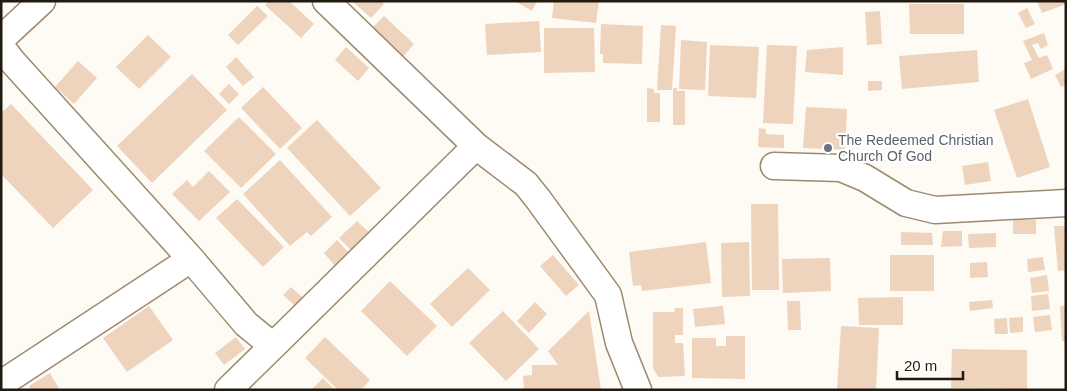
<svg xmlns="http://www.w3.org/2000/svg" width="1067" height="391" viewBox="0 0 1067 391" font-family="Arial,sans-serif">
<rect width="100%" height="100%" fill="#fefaf4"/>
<!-- building -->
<path fill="#eed3bd" d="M269 1H289L314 24 301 38 265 5Z
M352 1H381L384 4 371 18Z
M515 1H537L532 11Z
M554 1H599L596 23 552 18Z
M1037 1H1066V4L1042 13Z
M909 4H964V34H910Z
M257 6 268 16 238 45 228 35Z
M1027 8 1035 24 1026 28 1018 13Z
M880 11 882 44 867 45 865 12Z
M384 16 414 44 402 58 371 29Z
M539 21 541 52 487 55 485 24Z
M601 24 643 26 642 64 603 63V54H600Z
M661 25 676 26 672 90H657Z
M544 28H594L595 72 544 73Z
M1044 33 1048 45 1041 49 1038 43 1032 45 1039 58 1047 55 1053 69 1031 79 1024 63 1032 60 1023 41Z
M148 35 171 57 139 89 116 67Z
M681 40 707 42 705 90 679 89Z
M710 45 759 47 756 98 708 96Z
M767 45 797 46 793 124 763 123Z
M346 47 369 68 358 81 335 60Z
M843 47V75L805 72 807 50Z
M977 50 979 82 902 89 899 56Z
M236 57 254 77 243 86 226 67Z
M78 61 97 78 74 104 55 87Z
M1066 69V85L1061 87 1055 75Z
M192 74 227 110 152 183 117 146Z
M868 81H882V90L868 91Z
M229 84 239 94 229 104 219 94Z
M263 87 302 128 280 149 241 108Z
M647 88 654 89V93H660V122H647Z
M673 88H677V91H685V125H673Z
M1028 99 1050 167 1017 178 994 110Z
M11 104 93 190 53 228 1 174V113Z
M806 107 847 109 845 150 803 148Z
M239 117 276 154 241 188 204 151Z
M317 120 381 188 350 216 287 148Z
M759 128 766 129V134L784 135V148L758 147Z
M280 160 332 217 311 236 307 232 290 246 243 194Z
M988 162 991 181 965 185 962 166Z
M209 171 230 192 199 221 172 194 187 180 193 187Z
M237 199 284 247 263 267 216 218Z
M751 204H778L779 290H752Z
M1013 220H1036V234H1013Z
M357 221 370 233 352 251 339 238Z
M1054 226H1066V270L1058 271Z
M943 231H962V246L941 247Z
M901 232 932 233 933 245H901Z
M996 233V247L969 248 968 234Z
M337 240 349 253 335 266 324 253Z
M706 242 711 283 642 291 641 285 633 286 629 252Z
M749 242 750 296 722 297 721 243Z
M553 255 579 285 566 296 540 266Z
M890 255H934V291H890Z
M1043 257 1045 270 1028 272 1027 259Z
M830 258 831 291 783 293 782 259Z
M987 262 988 277 970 278V263Z
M468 268 490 290 452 327 430 304Z
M1047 275 1049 291 1032 293 1030 278Z
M390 281 437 326 407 356 361 311Z
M291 287 303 298 295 306 283 295Z
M1048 294 1050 309 1032 311 1031 296Z
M903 297V325H859L858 298Z
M992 300 993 308 970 311 969 302Z
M787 301H800L801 330H788Z
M535 302 547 314 529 333 517 321Z
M149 306 173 340 127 372 103 338Z
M723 306 725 324 695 327 693 309Z
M1060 306H1066V341H1062Z
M674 308H683V335H675V343H683L685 376 658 377 653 368V312H675Z
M503 311 539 349 506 381 469 343Z
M589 311 601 390H524L523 376 532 375V365H558L548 351Z
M1050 315 1052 330 1035 332 1033 317Z
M1023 317V332L1010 333 1009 318Z
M1007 318 1008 334H995L994 319Z
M841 326 879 328 876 390H837Z
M726 336H745V379L692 378V338H716V346H726Z
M236 337 245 349 224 365 215 353Z
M325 337 370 380 361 390H338L305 358Z
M952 349 1027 350V389L951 388Z
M50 373 60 390H31L29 386Z
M323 378 335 390H311Z"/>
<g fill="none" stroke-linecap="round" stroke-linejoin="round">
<defs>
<path id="minor" d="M326 1 476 146 526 184 538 199 608 295 619 343 638 390
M1 39 42 1
M1 43 3 49 12 61 191 259 246 324 273 346 476 146
M774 166 841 168 865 178 906 203 935 210 1066 203
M1 384 191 259
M228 390 273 346"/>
</defs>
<!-- minor casing -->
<use href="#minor" stroke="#9c8a70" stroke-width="29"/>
<!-- minor -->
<use href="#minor" stroke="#fff" stroke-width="26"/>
</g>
<!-- markers -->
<circle fill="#6b7280" stroke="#fff" stroke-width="2" cx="828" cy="148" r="5"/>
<g text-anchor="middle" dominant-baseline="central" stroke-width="4.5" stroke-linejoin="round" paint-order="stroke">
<!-- worship labels -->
<g font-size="14" fill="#5b616d" stroke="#fff" text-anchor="start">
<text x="838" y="140">The Redeemed Christian<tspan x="838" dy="16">Church Of God</tspan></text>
</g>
</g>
<!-- border -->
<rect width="1067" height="391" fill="none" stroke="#211a10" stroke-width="5"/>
<!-- scale -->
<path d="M897 371v8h66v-8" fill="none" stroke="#211a10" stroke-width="2.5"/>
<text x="904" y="371" font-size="15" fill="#211a10" stroke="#ffffff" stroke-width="4" paint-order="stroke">20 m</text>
</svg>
